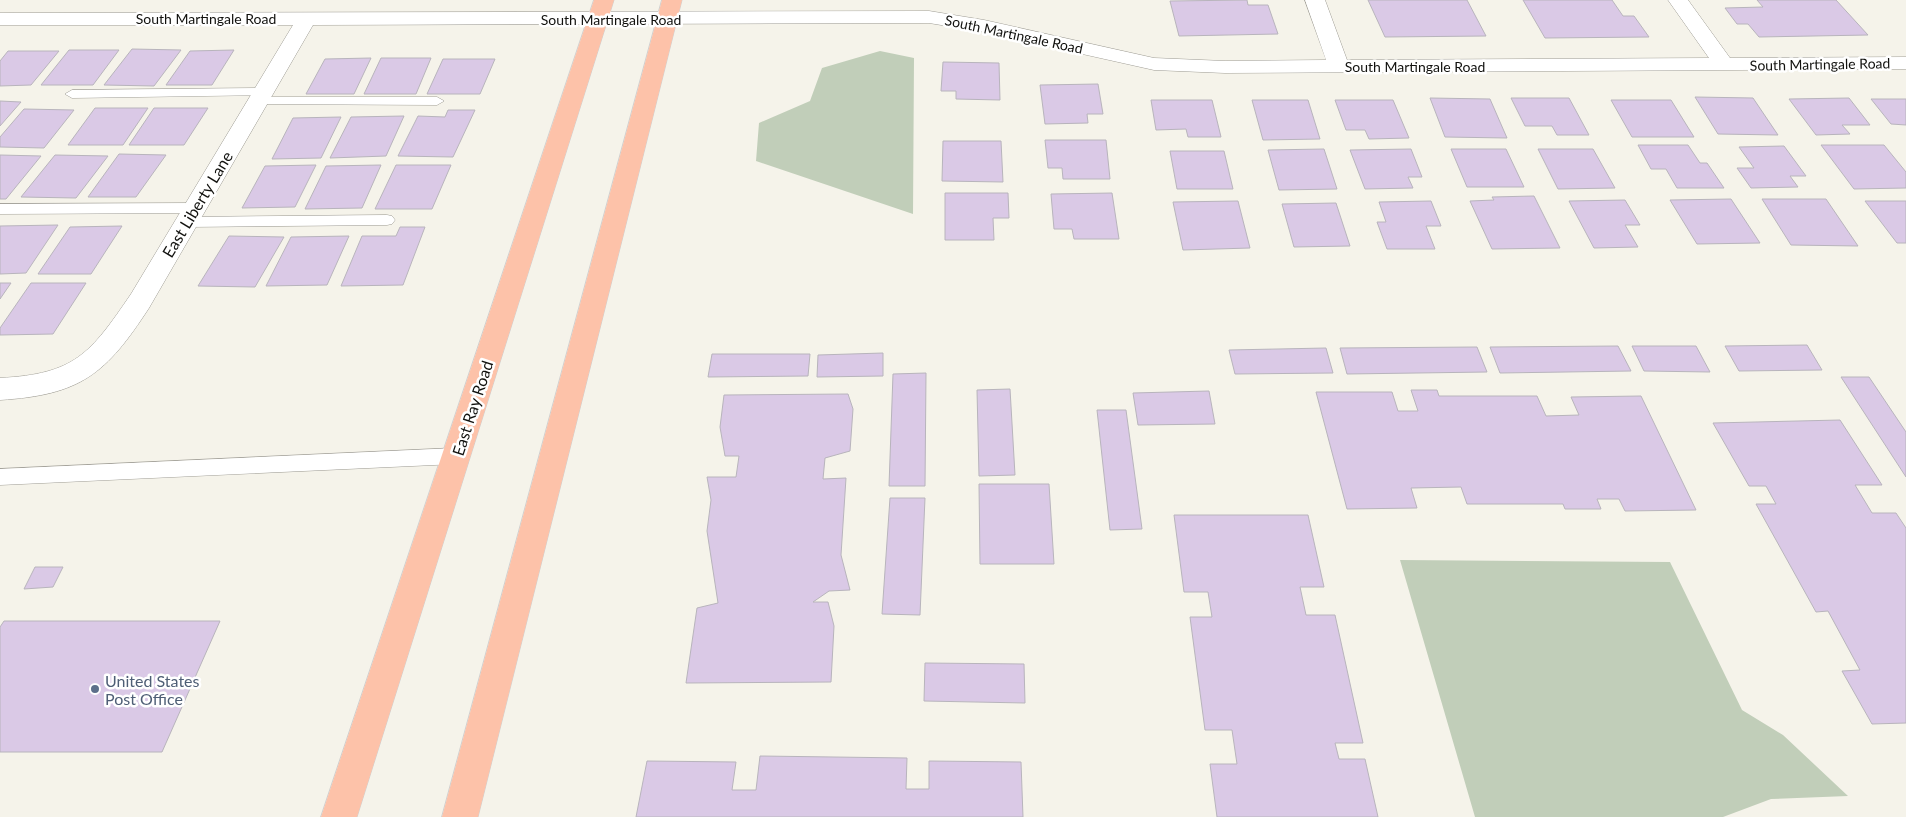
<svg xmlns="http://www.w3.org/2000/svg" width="1906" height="817" viewBox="0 0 1906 817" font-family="Lato,sans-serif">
<rect width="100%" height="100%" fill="#f5f3ea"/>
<!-- green -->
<path fill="#c1ceb9" d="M880 51 914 58 913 214 756 161 759 123 810 101 822 68Z
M1400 560 1670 562 1742 710 1783 735 1848 796 1771 799 1723 817H1475Z"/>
<!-- building -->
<path fill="#dac9e6" stroke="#b8b4bc" d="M1247 0 1248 5H1268L1278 34 1179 36 1170 1Z
M1368 0H1467L1486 36 1385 37Z
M1523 0H1612L1623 16H1634L1649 37 1545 38Z
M1757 0H1836L1868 35 1759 37 1748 24H1737L1725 8 1763 7Z
M132 49 181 50 154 86 104 85Z
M69 50H119L93 85H41Z
M234 50 212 85H166L190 51Z
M8 51H59L31 85 0 86V61Z
M371 58 354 94H306L325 59Z
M381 58H431L416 94H364Z
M443 59H495L480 94H427Z
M943 62 999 63 1000 100 956 99V91H941Z
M1098 84 1103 114H1087L1088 123 1045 124 1040 85Z
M1695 97 1753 98 1778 135 1718 134Z
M1430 98 1490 99 1507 138 1445 137Z
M1511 98H1569L1589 135H1557L1552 126H1525Z
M1849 98 1870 125H1842L1850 134 1816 135 1789 99Z
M1871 99H1906V125L1891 124Z
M1151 100H1212L1221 137H1188L1186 129 1156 130Z
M1252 100H1308L1320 139 1263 140Z
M1335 100H1393L1409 138 1369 139 1365 130H1346Z
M1611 100H1671L1694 137H1632Z
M0 101 21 102 0 126Z
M95 108H148L123 145H68Z
M154 108H208L184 145H129Z
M24 109 74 110 44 148 0 147V137Z
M448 110H475L453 157 398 156 418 116 445 117Z
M404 116 386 156 330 158 351 117Z
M341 117 321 158 272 159 293 118Z
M1045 140H1106L1110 179H1063L1062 168H1048Z
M943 141H1001L1003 182 942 181Z
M1638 145H1688L1700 163H1707L1724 188H1677L1666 169H1651Z
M1821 145H1884L1906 172V188L1854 189Z
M1784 146 1806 176H1790L1798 187 1751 188 1737 168H1754L1739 147Z
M1324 149 1337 189 1279 190 1268 150Z
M1411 149 1422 177H1408L1413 188 1365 189 1350 150Z
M1451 149H1506L1524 187H1467Z
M1538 149H1593L1615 188 1558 189Z
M1170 151H1224L1233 189H1177Z
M119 154 166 155 136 197H88Z
M0 155 41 156 6 199H0Z
M55 155 108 156 76 198 21 197Z
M316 165 295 207 242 208 265 166Z
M381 165 362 208 305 209 326 166Z
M396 165H451L432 209H375Z
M945 193H1008L1009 218H993L994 240H945Z
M1112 193 1119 239H1074L1072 229H1054L1051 194Z
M1534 196 1560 248 1492 249 1470 201 1494 200 1492 197Z
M1731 199 1760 243 1697 244 1670 200Z
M1762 199H1826L1858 246 1791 245Z
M1625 200 1640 225H1625L1638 247 1594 248 1569 201Z
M1238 201 1250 248 1183 250 1173 202Z
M1431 201 1441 226H1426L1435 249H1387L1377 222H1386L1379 202Z
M1865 201H1906V243H1897Z
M1336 203 1350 246 1294 247 1282 204Z
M58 225 26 273 0 274V226Z
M122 226 91 274H38L70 227Z
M400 227H425L403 285 341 286 362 236H396Z
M229 236 284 237 255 287 198 286Z
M349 236 327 285 266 286 291 237Z
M0 283H11L0 299Z
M31 283H86L53 334 0 335V328Z
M1807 345 1822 370 1739 371 1725 346Z
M1618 346 1631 371 1500 373 1490 347Z
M1632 346H1696L1710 372 1644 371Z
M1477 347 1487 372 1347 374 1340 348Z
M1326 348 1333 373 1235 374 1229 350Z
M883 353V376L817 377 818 355Z
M712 354H810L808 376 708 377Z
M926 373 925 486H889L893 374Z
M1841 377H1869L1906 432V477Z
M1010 389 1015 475 979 476 977 390Z
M1411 390H1437L1439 396H1537L1546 416 1579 415 1571 397 1641 396 1696 510 1625 511 1619 499H1597L1601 509H1565L1563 504H1467L1461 487 1411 488 1417 508 1347 509 1316 392H1392L1398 411H1418Z
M1209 391 1215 424 1138 425 1133 393Z
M848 394 853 409 850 451 825 458 823 479 846 478 841 555 850 590 829 591 813 602H828L834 626 831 682 686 683 697 608 718 603 707 531 711 500 707 477H736L739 456H725L720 427 724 395Z
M1097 410H1126L1142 529 1110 530Z
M1840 420 1882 485H1855L1872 513H1896L1906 528V723L1872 724 1842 671 1860 670 1828 611 1816 612 1756 504H1776L1766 486H1749L1713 423Z
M979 484H1049L1054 564H980Z
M890 498H925L920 615 882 614Z
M1174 515H1308L1324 587H1300L1306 615H1335L1363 743H1335L1339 759H1365L1378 817H1217L1210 764H1237L1232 730H1205L1190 617H1212L1208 592H1184Z
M35 567H63L53 587 24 589Z
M4 621H220L162 752H0V627Z
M925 663 1024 664 1025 703 924 701Z
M760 756 907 758 906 789H929V761L1021 762 1023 817H636L647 761 736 762 732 790H756Z"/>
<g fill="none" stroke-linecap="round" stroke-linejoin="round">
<defs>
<path id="service" d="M263 88 268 89 270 92 268 95 72 98 65 94 72 90Z
M258 97H437L444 101 437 105 253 104 251 101 253 98Z
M195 203 200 204 203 208 200 212 195 213 0 214V204Z
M387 215 392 216 395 220 392 224 387 225 187 227 182 226 179 222 182 218 187 217Z
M456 448 462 451 465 456 462 461 456 464 0 485V469Z"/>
<path id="minor" d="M1305 0H1325L1347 60 1709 58 1668 0H1688L1730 58 1906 57V69L1225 73 1154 70 984 32 929 23 313 25 149 308C106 374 81 395 0 400V378C75 374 90 354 131 294L293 25H0V13L929 11 984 20 1154 58 1225 61 1326 60Z"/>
<path id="primary" d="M594 0H614L357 817H321Z
M662 0H682L478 817H442Z"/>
</defs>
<!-- service casing -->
<use href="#service" stroke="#9e9c94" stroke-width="1"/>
<!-- minor casing -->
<use href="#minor" stroke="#9e9c94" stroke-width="1"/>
<!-- primary casing -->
<use href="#primary" stroke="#cfcfcf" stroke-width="1"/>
<!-- service -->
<use href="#service" fill="#fff" fill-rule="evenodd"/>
<!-- minor -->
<use href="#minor" fill="#fff" fill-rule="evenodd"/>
<!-- primary -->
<use href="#primary" fill="#fdc2a9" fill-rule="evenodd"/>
</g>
<!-- markers -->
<circle fill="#5c6f8a" stroke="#fff" stroke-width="2" cx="95" cy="689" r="5"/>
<g text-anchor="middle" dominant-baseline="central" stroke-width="5" stroke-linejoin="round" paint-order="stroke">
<!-- far-street labels -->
<g font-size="14" fill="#11110e" stroke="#fff">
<text x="206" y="18">South Martingale Road</text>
<text x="611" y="19">South Martingale Road</text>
<text transform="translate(1014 34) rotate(12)">South Martingale Road</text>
<text transform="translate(1820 64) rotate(-1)">South Martingale Road</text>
<text x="1415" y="66">South Martingale Road</text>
</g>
<!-- street labels -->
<g font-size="16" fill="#11110e" stroke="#fff">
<text transform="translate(197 204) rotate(-59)">East Liberty Lane</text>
<text transform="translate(472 408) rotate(-72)">East Ray Road</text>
</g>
<!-- service labels -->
<g font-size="16" fill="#4e5e75" stroke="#fff" text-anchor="start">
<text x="105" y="680">United States<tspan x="105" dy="18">Post Office</tspan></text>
</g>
</g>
</svg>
